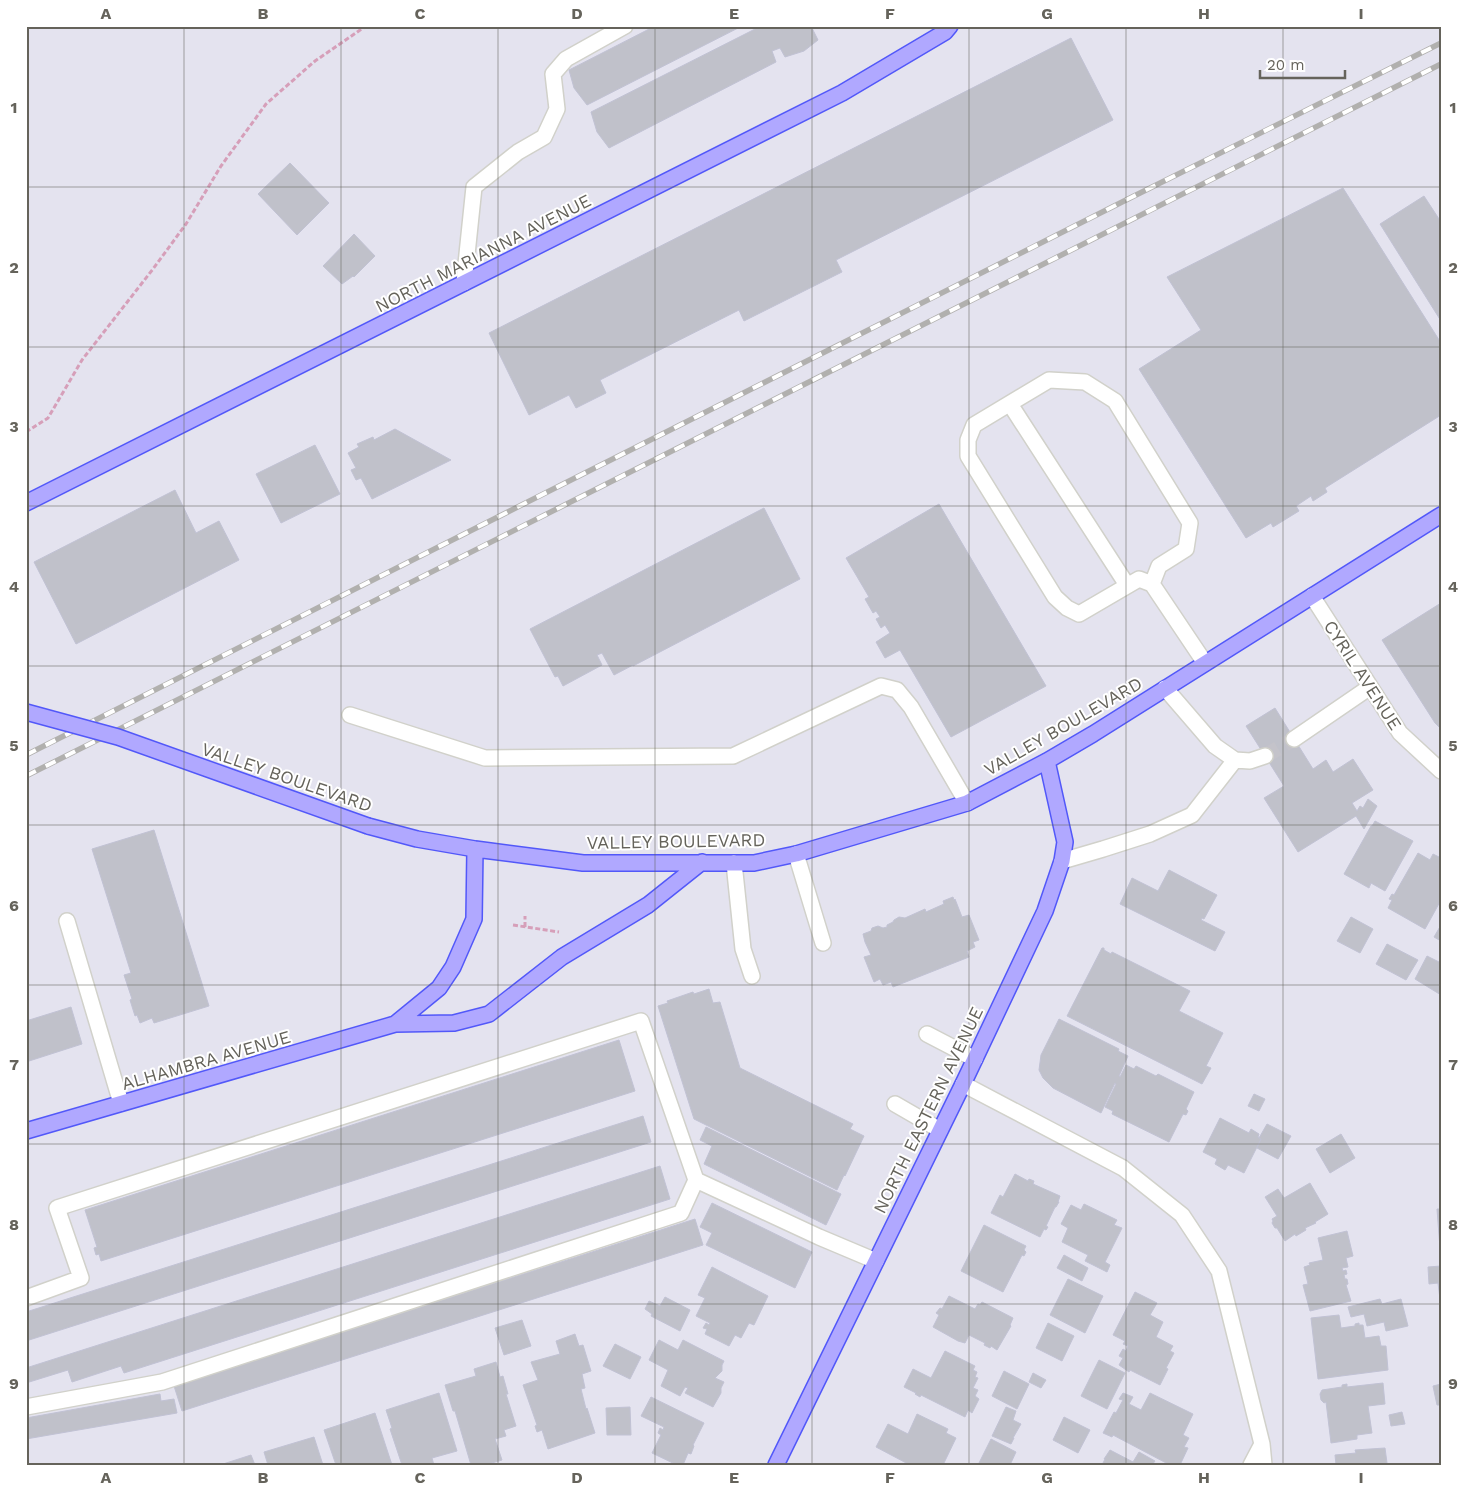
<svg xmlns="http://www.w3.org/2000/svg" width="1467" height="1491" viewBox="0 0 1467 1491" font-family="'Work Sans',sans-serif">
<rect width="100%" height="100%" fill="#e4e3ef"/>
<!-- building -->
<path fill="#c0c1ca" stroke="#c1c2d4" d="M655 26H742L587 105 574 88 569 70Z
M761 26H811L818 40 804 51 785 57 780 48 772 51 776 62 609 148 597 132 591 112Z
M1071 38 1113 120 836 260 842 272 744 321 739 310 600 380 606 393 576 408 569 395 529 415 489 333Z
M290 163 329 203 297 235 258 194Z
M1343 188 1441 343V415L1325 488 1327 492 1313 501 1311 496 1296 506 1299 511 1273 527 1271 523 1246 538 1139 369 1201 330 1167 277Z
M1424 196 1441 222V321L1380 224Z
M354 234 375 256 354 277 353 276 342 284 323 266Z
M395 429 451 460 372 499 361 478 356 480 351 470 356 468 348 453 359 447 357 444 373 437 374 440Z
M315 445 340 494 281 523 256 474Z
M175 490 196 533 219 521 239 560 76 644 34 562Z
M939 504 1046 686 951 737 900 650 885 658 876 642 890 633 885 625 881 628 876 619 880 617 876 611 873 613 865 599 869 597 846 558Z
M764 508 800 579 633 666V665L614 675 602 653 597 655 602 665 563 686 558 676 555 677 530 629Z
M1441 603V729L1435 723 1382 640Z
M1275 708 1313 769 1326 760 1333 772 1353 759 1373 790 1352 803 1357 811 1360 806 1363 808 1368 799 1377 806 1364 829 1356 816 1298 852 1264 798 1284 786 1246 726Z
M1375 821 1413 841 1385 891 1371 883 1369 888 1344 874 1371 826H1372Z
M154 830 209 1006 154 1023 152 1018 140 1023 137 1015 135 1016 130 1000 132 999 124 975 131 973 92 849Z
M1418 853 1430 860 1433 854 1441 858V900L1425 929 1388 908 1392 900 1389 899 1392 894 1394 895Z
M1169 870 1217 895 1204 919 1202 918 1201 920 1225 932 1215 951 1120 904 1132 878 1158 891Z
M953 897 954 900 955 899 962 917 969 915 979 940 973 942 975 947 967 951 969 957 893 987 891 982 883 985 880 979 874 982 864 957 871 955 865 942 863 934 871 931 872 928 878 926 883 928 887 927V925L893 922 894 920 899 917 905 918 925 909 926 912 944 904 943 901Z
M1351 917 1373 929 1360 953 1337 941Z
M1441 925V941L1434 937Z
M1387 944 1418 960 1406 980 1376 964Z
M1102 948H1104V950L1111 954 1112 952 1190 991 1179 1011 1223 1033 1206 1066 1211 1068 1202 1084 1067 1016Z
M1427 956 1441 963V995L1415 979Z
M709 989 713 1003 720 1002 740 1068 853 1124 850 1129 864 1136 845 1176 844 1175 837 1190 694 1119 658 1006 668 1003 667 1001 693 992 694 994Z
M71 1007 82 1044 26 1062V1021Z
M1059 1019 1119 1049 1118 1051 1128 1056 1119 1076 1120 1077 1126 1065 1134 1069 1136 1066 1156 1076 1158 1074 1194 1092 1186 1109 1188 1111 1186 1115 1183 1114 1169 1142 1112 1114 1113 1111 1105 1107 1116 1084 1115 1083 1101 1113 1053 1088 1043 1078 1039 1070 1041 1055Z
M619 1040 635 1091 101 1261 99 1254 96 1255 94 1248 97 1247 85 1210Z
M1254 1094 1265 1099 1259 1111 1248 1106Z
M643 1116 651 1142 26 1341V1312Z
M1220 1118 1249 1133 1251 1129 1259 1134 1258 1137 1261 1139 1244 1173 1228 1165 1225 1170 1215 1164 1217 1159 1203 1152Z
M1267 1124 1291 1136 1278 1159 1257 1148 1261 1139 1259 1138Z
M706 1127 841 1194 826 1225 704 1164 712 1146 700 1140Z
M1341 1134 1355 1158 1330 1173 1316 1149Z
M660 1166 670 1199 124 1373 121 1366 72 1382 68 1370 26 1383V1368Z
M1015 1174 1028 1181 1029 1179 1034 1181 1033 1184 1060 1196 1058 1202H1059L1056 1207H1055L1046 1226 1048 1227 1046 1230 1044 1229 1040 1237 991 1213 1000 1195 1003 1197Z
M1310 1183 1328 1214 1315 1222 1316 1223 1305 1228 1306 1230 1296 1236 1295 1234 1285 1241 1277 1228H1275L1272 1223 1273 1221 1272 1219 1277 1216 1265 1197 1278 1189 1284 1198Z
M712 1203 812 1252 795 1288 706 1245 712 1233 700 1227Z
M1084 1204 1117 1220 1114 1225 1122 1228 1105 1262 1110 1265 1107 1272 1085 1261 1088 1255 1062 1242 1068 1228 1061 1224 1071 1205 1081 1210Z
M1437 1209H1441V1248H1440Z
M695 1219 703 1245 182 1411 174 1386Z
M984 1225 1026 1246 1024 1250 1026 1252 1024 1256 1022 1255 1003 1292 961 1271Z
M1347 1231 1353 1256 1346 1258 1348 1267 1342 1268 1343 1271 1346 1270 1347 1274 1344 1275 1345 1279H1347L1348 1284 1346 1285 1351 1301 1310 1311 1303 1285 1308 1284 1304 1267 1310 1265 1309 1263 1323 1260 1318 1238Z
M1064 1255 1088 1268 1082 1281 1057 1268Z
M1441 1266V1307L1438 1283 1429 1284 1428 1267Z
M712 1267 768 1296 754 1325 749 1323 741 1338 735 1335 729 1346 705 1334 707 1329 703 1328 706 1323 709 1325 710 1323 696 1316 705 1298 698 1295Z
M1068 1279 1103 1296 1085 1333 1050 1315Z
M1135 1292 1157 1303 1150 1315 1163 1322 1156 1337 1173 1346 1170 1351 1174 1353 1166 1368 1168 1369 1160 1385 1130 1370 1129 1372 1119 1365 1123 1358 1119 1356 1123 1349 1126 1351 1128 1346 1123 1344 1125 1341 1113 1335Z
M949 1296 975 1309 978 1304 980 1305 982 1302 1013 1318 1010 1325 1011 1326 997 1350 991 1346 990 1348 984 1345 985 1343 969 1335 965 1343 958 1341 933 1327 939 1315 936 1313 940 1308 942 1309Z
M665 1297 690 1310 680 1331 651 1316 652 1314 645 1309 649 1301 660 1306Z
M1380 1299 1382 1304 1401 1299 1408 1326 1386 1331 1384 1322 1367 1326 1364 1314 1351 1317 1348 1307Z
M1339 1315 1341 1328 1355 1326V1324L1359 1323V1325H1363L1365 1338 1379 1336 1381 1346H1386L1388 1370 1318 1379 1311 1318Z
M522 1320 531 1346 504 1355 495 1328Z
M1048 1323 1074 1336 1062 1361 1036 1348Z
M575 1334 579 1346 583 1345 591 1371 582 1374 585 1388 581 1389 586 1409 587 1408 595 1433 548 1449 542 1430 537 1432 535 1426 537 1425 523 1385 538 1380 531 1362 560 1354 556 1341Z
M659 1340 678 1350 683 1340 724 1361 722 1365V1371L715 1378 724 1382 721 1388V1393L713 1407 685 1393 688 1388 685 1387 680 1396 661 1386 668 1370 649 1360Z
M615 1344 641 1357 630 1379 603 1366Z
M945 1351 975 1366 973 1370 977 1372 975 1377 978 1378 973 1388 978 1390 975 1396 979 1399 972 1413 968 1410 965 1417 921 1395 920 1397 915 1394 916 1393 904 1387 913 1369 931 1378Z
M1099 1360 1125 1373 1107 1409 1081 1396Z
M496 1362 500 1377 503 1376 508 1394H506L516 1426 504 1430 506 1436 495 1439 502 1460 485 1465H471L455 1411H453L445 1385 476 1376 474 1369Z
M1004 1371 1029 1384 1017 1409 992 1396Z
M1033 1373 1046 1380 1041 1388 1029 1382Z
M1383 1383 1385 1404 1368 1406 1372 1433 1357 1435V1439L1331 1443 1326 1402 1324 1403 1321 1400 1320 1394 1322 1390 1342 1387V1385L1347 1384V1387Z
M1441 1384V1405H1437L1433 1386Z
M439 1393 457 1451 432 1458 434 1465H402L390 1429 392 1428 386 1410Z
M1123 1393 1133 1397 1129 1404 1141 1410 1150 1393 1193 1414 1183 1435 1189 1438 1184 1447 1188 1448 1180 1465H1170L1113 1435 1112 1437 1103 1433 1114 1412 1116 1413 1123 1400 1119 1399Z
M160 1394 161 1401 174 1399 177 1413 26 1439V1418Z
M651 1397 704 1423 693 1445 694 1446 691 1454 688 1453 683 1465H677L652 1453 661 1435 658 1433 660 1428 663 1430 664 1427 641 1416Z
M630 1407 631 1435H607L606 1408Z
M1006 1407 1016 1411 1013 1420 1021 1424 1013 1438H1014L1011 1444 992 1436Z
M1402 1412 1405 1424 1391 1426 1389 1415Z
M375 1413 392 1465H336L324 1430Z
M917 1414 948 1429 946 1433 956 1438 943 1465H910L876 1447 888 1424 908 1434Z
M1064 1417 1090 1430 1078 1453 1053 1440Z
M314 1437 323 1465H268L264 1452Z
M991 1439 1016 1452 1010 1465H978Z
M1385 1448 1387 1463 1379 1465H1336L1335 1455 1356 1453 1355 1450Z
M1110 1450 1133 1462 1139 1452 1155 1461 1152 1465H1102L1105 1459H1104Z
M251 1455 255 1465H220Z"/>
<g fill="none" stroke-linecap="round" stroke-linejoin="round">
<!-- minor-tunnel -->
<path stroke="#c4c3ca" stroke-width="15" stroke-dasharray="15 8" stroke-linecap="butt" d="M1265 756 1294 739"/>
<defs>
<path id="minor" d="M464 283 474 187 518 152 544 137 557 109 553 74 566 59 625 26
M1010 404 1127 585
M1152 584 1159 566 1186 549 1190 523 1115 401 1085 382 1049 380 974 425 968 440V456L1055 597 1067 608 1079 614 1139 579 1152 584 1205 663
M1312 596 1400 733 1441 771
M1165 688 1215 746 1235 760 1250 761 1265 756
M350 715 485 758 733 756 881 686 897 690 911 707 967 803
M1294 739 1370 687
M796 854 823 943
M1062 861 1103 849 1150 834 1192 815 1235 760
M734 863 743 949 752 976
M67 921 121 1103
M927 1034 975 1059
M963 1084 1123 1168 1182 1215 1219 1271 1262 1444 1264 1465
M895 1104 940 1130
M26 1298 81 1278 57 1208 641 1021 696 1180 819 1237 876 1261
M26 1407 162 1382 681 1213 696 1180
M1251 1465 1262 1444"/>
<path id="major" d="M26 503 842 93 945 32 950 26
M368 826 417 839 475 849 583 863H754L796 854 967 803 1047 761 1093 734 1441 515
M395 1024 439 988 453 967 474 919 475 849
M26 1131 395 1024 454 1023 489 1014 562 957 648 905 702 862
M776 1465 963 1084 1045 911 1062 861 1065 842 1047 761"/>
</defs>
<!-- minor casing -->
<use href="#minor" stroke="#d1d1ca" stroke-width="18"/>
<!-- major casing -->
<use href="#major" stroke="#5258f9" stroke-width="18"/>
<!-- path -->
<path stroke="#d69fb9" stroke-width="3" stroke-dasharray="5 2.5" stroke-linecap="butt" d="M26 432 48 418 82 360 153 269 186 224 221 166 266 104 315 61 366 26
M513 925 559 932
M525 927V916"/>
<!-- minor -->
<use href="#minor" stroke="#fff" stroke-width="15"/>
<!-- major -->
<use href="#major" stroke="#b0a8ff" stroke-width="15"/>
<defs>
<path id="rail" d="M26 755 1130 198 1441 43
M26 776 1441 64"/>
</defs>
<!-- rail casing -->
<use href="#rail" stroke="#b1b0ae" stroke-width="5.5"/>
<!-- rail -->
<use href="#rail" stroke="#fff" stroke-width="4" stroke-dasharray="11" stroke-linecap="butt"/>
<defs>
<path id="major-bridge" d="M26 712 118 737 368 826"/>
</defs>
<!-- major-bridge casing -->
<use href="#major-bridge" stroke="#5258f9" stroke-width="18" stroke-linecap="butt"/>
<!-- major-bridge -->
<use href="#major-bridge" stroke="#b0a8ff" stroke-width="15"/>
</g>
<!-- grid -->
<path fill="none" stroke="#65635b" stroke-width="1" stroke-opacity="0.55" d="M184 26V1465M341 26V1465M498 26V1465M655 26V1465M812 26V1465M969 26V1465M1126 26V1465M1283 26V1465M26 187H1441M26 347H1441M26 506H1441M26 666H1441M26 825H1441M26 985H1441M26 1144H1441M26 1304H1441"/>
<g text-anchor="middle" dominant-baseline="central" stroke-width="4" stroke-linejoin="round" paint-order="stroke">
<!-- street labels -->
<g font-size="18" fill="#65635b" stroke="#fff">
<text transform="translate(483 253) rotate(-27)">NORTH MARIANNA AVENUE</text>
<text transform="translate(1363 675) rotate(57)">CYRIL AVENUE</text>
<text transform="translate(1063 726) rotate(-30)">VALLEY BOULEVARD</text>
<text transform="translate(287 777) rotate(19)">VALLEY BOULEVARD</text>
<text transform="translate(676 841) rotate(-1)">VALLEY BOULEVARD</text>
<text transform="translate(206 1060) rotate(-16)">ALHAMBRA AVENUE</text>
<text transform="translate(928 1110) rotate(-64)">NORTH EASTERN AVENUE</text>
</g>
</g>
<!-- border -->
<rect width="1467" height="1491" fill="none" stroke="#ffffff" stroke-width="55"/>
<!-- scale -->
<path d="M1260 70v8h85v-8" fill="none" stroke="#65635b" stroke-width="2.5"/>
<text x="1267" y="70" font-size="15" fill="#65635b" stroke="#ffffff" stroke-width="4" paint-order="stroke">20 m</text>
<rect x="28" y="28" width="1412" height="1436" fill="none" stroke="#65635b" stroke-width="2"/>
<g font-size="16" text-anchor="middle" font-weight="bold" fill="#65635b">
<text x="106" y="19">A</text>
<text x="263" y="19">B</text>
<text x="420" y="19">C</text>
<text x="577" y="19">D</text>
<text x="734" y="19">E</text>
<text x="890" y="19">F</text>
<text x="1047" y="19">G</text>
<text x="1204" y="19">H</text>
<text x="1361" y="19">I</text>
<text x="14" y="113">1</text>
<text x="1453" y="113">1</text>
<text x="14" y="273">2</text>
<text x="1453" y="273">2</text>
<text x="14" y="432">3</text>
<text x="1453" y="432">3</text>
<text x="14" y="592">4</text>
<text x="1453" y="592">4</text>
<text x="14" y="751">5</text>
<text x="1453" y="751">5</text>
<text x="14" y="911">6</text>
<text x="1453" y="911">6</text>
<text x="14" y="1070">7</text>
<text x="1453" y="1070">7</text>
<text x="14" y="1230">8</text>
<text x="1453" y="1230">8</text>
<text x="14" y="1389">9</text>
<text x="1453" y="1389">9</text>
<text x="106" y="1483">A</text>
<text x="263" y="1483">B</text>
<text x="420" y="1483">C</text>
<text x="577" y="1483">D</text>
<text x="734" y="1483">E</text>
<text x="890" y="1483">F</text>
<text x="1047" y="1483">G</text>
<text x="1204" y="1483">H</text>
<text x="1361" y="1483">I</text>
</g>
</svg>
